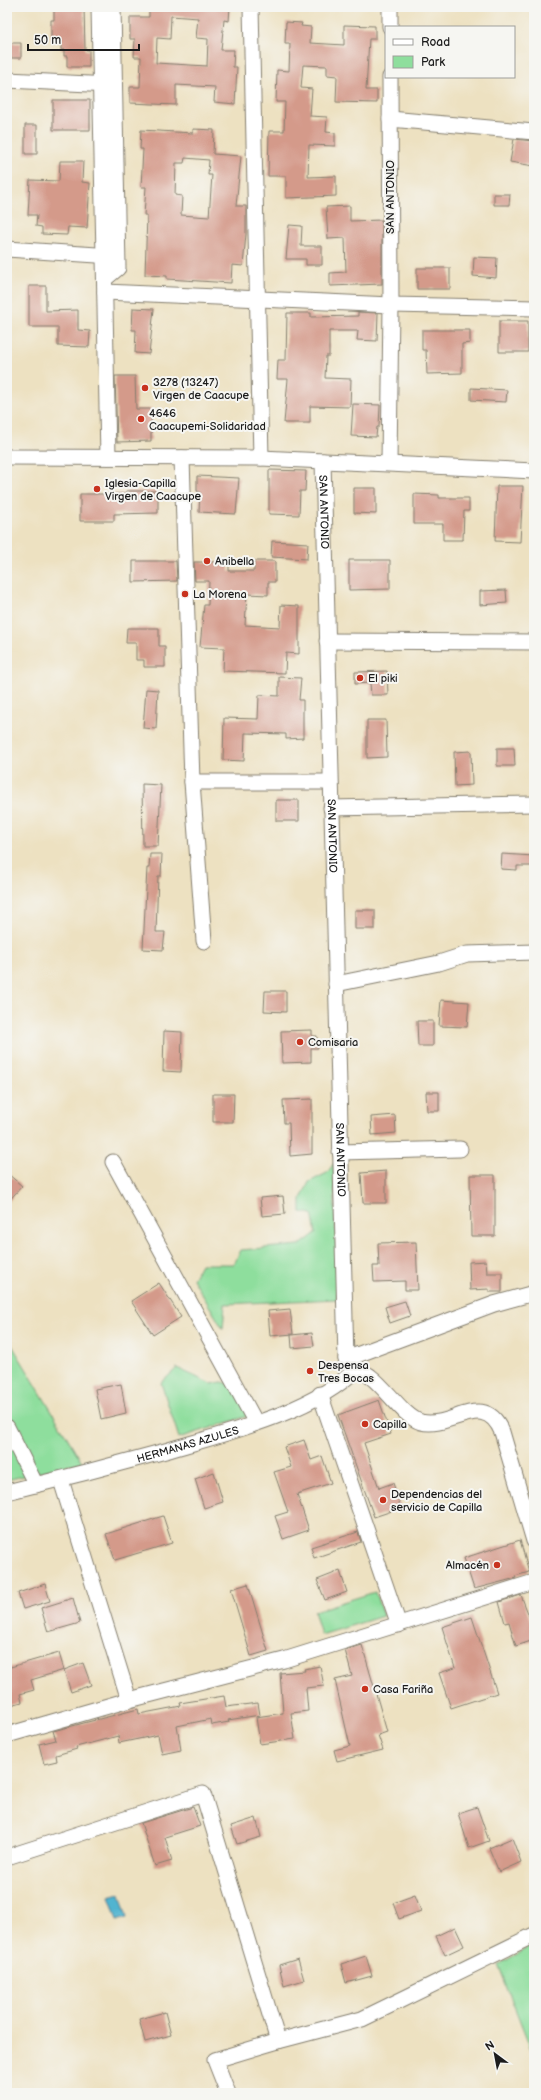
<svg xmlns="http://www.w3.org/2000/svg" width="541" height="2100" viewBox="0 0 541 2100" font-family="'Balsamiq Sans',sans-serif">
<rect width="100%" height="100%" fill="#f6f6f2"/>
<filter id="ink" filterUnits="userSpaceOnUse"><feTurbulence type="fractalNoise" baseFrequency=".025" numOctaves="2"/><feDisplacementMap in="SourceGraphic" scale="8" xChannelSelector="R" yChannelSelector="G"/><feConvolveMatrix kernelMatrix="1 2 1 2 8 2 1 2 1" color-interpolation-filters="sRGB"/></filter>
<filter id="wash" filterUnits="userSpaceOnUse"><feTurbulence type="fractalNoise" baseFrequency=".012" numOctaves="4" result="noise"/><feDisplacementMap in="SourceGraphic" scale="16" xChannelSelector="R" yChannelSelector="G"/><feGaussianBlur stdDeviation="0.9" result="paint"/><feColorMatrix in="noise" values="0 0 0 0 0 0 0 0 0 0 0 0 0 0 0 0 0 1.4 0 .05"/><feComposite in="paint" operator="in"/></filter>
<g filter="url(#wash)">
<rect width="100%" height="100%" fill="#ede1c1"/>
<!-- green -->
<path fill="#8ede9d" stroke="#557d5c" d="M334 1163 337 1299 225 1304 223 1329 193 1279 201 1264H234L241 1250 300 1245 316 1233 312 1214 301 1212V1199L309 1182 327 1173Z
M7 1337 82 1462 7 1480Z
M177 1368 211 1384 222 1382 235 1385 251 1415 179 1438 161 1383Z
M375 1592 383 1616 321 1635 314 1611Z
M534 1944V2057L498 1965Z"/>
<!-- water -->
<path fill="#51b4d0" stroke="#366876" d="M120 1893 127 1918 117 1921 109 1896Z"/>
<g id="blocks">
<!-- building -->
<path fill="#d49a8a" fill-rule="evenodd" d="M54 7H84L85 50H89V67H67V56H64V50H61V39L51 40V20H54Z
M149 7H230L229 21 224 20 221 50H234L233 67H237L235 104 214 102 215 87 176 85V105L130 103V87H140L141 57H134L135 39H130V17H149ZM171 16 198 18 196 38 208 39 207 66 156 63 157 38 170 39Z
M286 22 302 23 301 26 311 27 310 43 344 45V25L375 26V39H369L366 90H377V103L336 102 337 76 327 75V66L303 65 301 88 312 89 310 116 327 117 326 132 335 133V146L309 145 308 177 336 176V196L286 198V176H268L269 131H284L285 102H276L277 70 289 71 290 44H285Z
M7 43H21V58H7Z
M53 100H90V130H53Z
M25 125H37V154H25Z
M193 129 214 130 213 154 241 156 236 206H246V234L243 266 232 265 231 283 167 279V276L145 275 147 215H144L146 187H141L143 149H140L141 130 193 133ZM185 158 209 160 208 175H212L209 217 181 215 182 196 175 195 176 163H184Z
M514 139 534 141V166L510 162Z
M60 161H83L82 182 90 183 87 228 68 227 67 235 42 234V227L36 226 37 215H28L30 180 59 181Z
M494 194H510L509 205H494Z
M350 206V221L382 220V284L330 286V273L346 272 345 238 328 239 326 207Z
M289 225 302 226 301 246H322V265H306V259H286Z
M474 257 497 258 496 278 473 276Z
M417 268H450V289H417Z
M29 286H46V311L78 310V330L90 331 89 347 58 346V327H29Z
M133 308 154 309 149 354 135 353 136 330H132Z
M358 312 378 313 377 341 357 340 358 331H329V356H326L325 378 351 379 350 407 310 406V423H284L288 379H277L278 360H286L287 313H311V317L358 316Z
M499 321H528V352H499Z
M422 330H470V343L462 344V373L427 374 426 350H422Z
M115 376H135L136 409H151V441L117 442Z
M471 388 507 390 506 402 471 400Z
M353 404 380 405 379 427H377L376 437 351 436Z
M269 470 306 471 305 491H300L299 515 269 514Z
M197 476 239 478 236 514 199 512 200 492 197 491Z
M497 486H523L520 542 495 541Z
M354 488H376V514L354 513Z
M126 491H158V513L114 514V521H80V494H126Z
M414 494 439 495V498H469V511H464L463 540H443V524H414Z
M272 541 308 543 307 559 271 557Z
M349 560H390V589L349 590Z
M133 561H176L177 581 133 582Z
M254 561H275V582H268V595L247 594 245 625 280 627 281 605 299 606V654L286 653 285 673 223 671 224 648 200 647 204 605H208L209 581H195L194 562H229V571H254Z
M506 590 507 603 480 605V591Z
M127 628H159V646H165V667H144V660H136V643H126Z
M387 671 388 695H371L370 683 355 684V672Z
M279 677 301 678 299 700H303V738L286 739V734L245 733 244 761 223 760 224 718 258 719 259 695 279 696Z
M146 689 158 690 156 729 143 728Z
M367 720H386L387 757 367 758Z
M497 748H514L515 766H497Z
M471 751 472 785 455 786 454 752Z
M142 784 161 785 158 846H143Z
M276 800H299V821H276Z
M150 854H162L161 876H158L156 932H165L163 950 143 949 147 868H149Z
M502 854 534 856V866H517V870L501 869Z
M355 910H375V929H355Z
M265 991H286V1012L264 1011Z
M441 1000 469 1002 467 1027 439 1026Z
M417 1021H433V1046H418Z
M312 1030V1036H317L318 1048H311V1062L282 1063 281 1031Z
M164 1031 182 1032 181 1072 163 1071Z
M426 1092H439V1111H427Z
M213 1094H234L233 1122H213Z
M312 1099V1154L290 1156 289 1123H284L283 1100Z
M395 1115 396 1133 372 1135 371 1117Z
M386 1171V1203H363L361 1173Z
M7 1173 22 1186 7 1203Z
M470 1175H495V1236H471Z
M283 1196 285 1214 262 1216 260 1198Z
M416 1242 418 1290H405V1281L374 1282 373 1266H379L378 1243Z
M486 1261 487 1273H502V1292H489V1289L470 1290 469 1262Z
M159 1283 181 1317 153 1335 131 1301Z
M405 1301 410 1316 390 1323 385 1307Z
M290 1309 293 1334 270 1336 268 1311Z
M312 1333 314 1346 292 1348 291 1335Z
M121 1384 126 1413 101 1419 95 1389Z
M379 1400 391 1434 364 1443 379 1488 393 1483 401 1508 374 1517 338 1415Z
M304 1440 311 1460 322 1456 331 1483 297 1494 309 1530 283 1539 275 1516 288 1512 274 1472 291 1467 284 1447Z
M214 1472 223 1502 204 1508 195 1479Z
M163 1516 172 1543 115 1560 106 1534Z
M358 1532 361 1542 314 1558 311 1547Z
M520 1540 529 1572 515 1576 516 1578 474 1589 464 1558Z
M340 1571 347 1592 325 1600 317 1580Z
M45 1584 50 1601 23 1609 18 1593Z
M248 1584 268 1651 251 1656 231 1589Z
M521 1595 534 1629V1640L516 1646 509 1622 505 1623 499 1602Z
M73 1598 80 1623 48 1632 41 1608Z
M472 1617 497 1693 451 1708 439 1673 455 1668 442 1627Z
M362 1645 387 1732 378 1735 383 1750 337 1761 334 1750 350 1746 335 1680 352 1676 345 1650Z
M59 1653 64 1670 31 1680 34 1690 20 1694 22 1702 7 1706V1668Z
M83 1663 91 1685 71 1692 64 1670Z
M320 1666 324 1686 306 1688 308 1711 291 1713 295 1739 260 1744 256 1717 283 1713 280 1673 305 1671 304 1669Z
M224 1696 226 1707 258 1703 260 1715 228 1720 229 1722 212 1725 211 1719 177 1726 181 1750 162 1754 158 1735 119 1743 118 1736 76 1747 77 1749 56 1755 57 1761 44 1764 39 1744 56 1740 53 1731 138 1709 139 1714 181 1706 180 1703Z
M193 1807 200 1826 165 1837 172 1861 155 1866 141 1823Z
M477 1807 489 1841 469 1848 458 1813Z
M256 1818 261 1837 237 1844 231 1826Z
M512 1838 521 1862 499 1872 489 1848Z
M415 1895 421 1911 399 1919 393 1903Z
M455 1927 464 1946 445 1955 436 1936Z
M366 1956 372 1976 346 1983 341 1964Z
M298 1959 304 1980 284 1986 279 1965Z
M165 2012 171 2035 145 2042 139 2019Z"/>
</g>
</g>
<g filter="url(#ink)">
<use href="#blocks" fill-opacity="0" stroke="#847e6e" stroke-width="1"/>
<g fill="none" stroke-linecap="round" stroke-linejoin="round">
<defs>
<g id="minor">
<path d="M99 7 108 457"/>
<path d="M251 7 261 458"/>
<path d="M390 7V27"/>
<path d="M7 80 110 85"/>
<path d="M390 119 534 132"/>
<path d="M7 249 112 256"/>
<path d="M106 278 118 268 113 7"/>
<path d="M105 292 391 305 534 308"/>
<path d="M7 457 261 458 534 471"/>
<path d="M182 458 192 782 204 941"/>
<path id="s1" d="M323 461 346 1359C352 1369 362 1370 371 1377 386 1388 404 1417 421 1422 451 1430 484 1389 502 1432L534 1541"/>
<path d="M389 463 391 305 390 77"/>
<path d="M327 641 534 642"/>
<path d="M192 782H330"/>
<path d="M331 808 534 804"/>
<path d="M336 984 439 963 467 954 534 952"/>
<path d="M340 1152 460 1149"/>
<path d="M113 1162 256 1423"/>
<path d="M346 1359 494 1304 534 1293"/>
<path d="M320 1394 399 1625"/>
<path d="M7 1427 36 1485"/>
<path d="M61 1480 129 1700"/>
<path id="s2" d="M7 1492C61 1479 115 1465 169 1450 226 1433 314 1412 356 1369"/>
<path d="M7 1735 129 1700 284 1660 534 1582"/>
<path d="M7 1857 203 1794 278 2041"/>
<path d="M228 2093 215 2060 278 2041 362 2019 534 1935"/>
</g>
</defs>
<!-- minor casing -->
<use href="#minor" stroke="#847e6e" stroke-width="17"/>
<!-- minor -->
<use href="#minor" stroke="#fff" stroke-width="15"/>
</g>
</g>
<!-- markers -->
<g fill="#c8321e" stroke="#f6f6f2" stroke-width="1.5">
<circle cx="145" cy="388" r="4"/>
<circle cx="141" cy="419" r="4"/>
<circle cx="97" cy="489" r="4"/>
<circle cx="207" cy="561" r="4"/>
<circle cx="185" cy="594" r="4"/>
<circle cx="360" cy="678" r="4"/>
<circle cx="300" cy="1042" r="4"/>
<circle cx="310" cy="1371" r="4"/>
<circle cx="365" cy="1424" r="4"/>
<circle cx="383" cy="1500" r="4"/>
<circle cx="497" cy="1565" r="4"/>
<circle cx="365" cy="1689" r="4"/>
</g>
<g text-anchor="middle" dominant-baseline="central" stroke-width="4" stroke-linejoin="round" paint-order="stroke">
<!-- street labels -->
<g font-size="11" fill="#1c1c1c" stroke="#f6f6f2">
<text transform="translate(390 197) rotate(-90)">SAN ANTONIO</text>
<text stroke="none"><textPath href="#s1" startOffset="51">SAN ANTONIO</textPath></text>
<text stroke="none"><textPath href="#s1" startOffset="375">SAN ANTONIO</textPath></text>
<text stroke="none"><textPath href="#s1" startOffset="699">SAN ANTONIO</textPath></text>
<text stroke="none"><textPath href="#s2" startOffset="187">HERMANAS AZULES</textPath></text>
</g>
<!-- poi labels -->
<g font-size="11" fill="#1c1c1c" stroke="#f6f6f2" text-anchor="start">
<text x="153" y="382">3278 (13247)<tspan x="153" dy="13">Virgen de Caacupe</tspan></text>
<text x="149" y="413">4646<tspan x="149" dy="13">Caacupemi-Solidaridad</tspan></text>
<text x="105" y="483">Iglesia-Capilla<tspan x="105" dy="13">Virgen de Caacupe</tspan></text>
<text x="215" y="561">Anibella</text>
<text x="193" y="594">La Morena</text>
<text x="368" y="678">El piki</text>
<text x="308" y="1042">Comisaria</text>
<text x="318" y="1365">Despensa<tspan x="318" dy="13">Tres Bocas</tspan></text>
<text x="373" y="1424">Capilla</text>
<text x="391" y="1494">Dependencias del<tspan x="391" dy="13">servicio de Capilla</tspan></text>
<text x="489" y="1565" text-anchor="end">Almacén</text>
<text x="373" y="1689">Casa Fariña</text>
</g>
</g>
<!-- margin -->
<rect width="541" height="2100" fill="none" stroke="#f6f6f2" stroke-width="24"/>
<!-- legend -->
<rect x="385" y="26" width="130" height="52" fill="#f6f6f2" stroke="#9f9f9c"/>
<rect x="393" y="39" width="20" height="6" fill="#ffffff" stroke="#9f9f9c"/>
<text x="421" y="46" font-size="12" fill="#1c1c1c">Road</text>
<rect x="393" y="56" width="20" height="12" fill="#8ede9d" stroke="#9f9f9c"/>
<text x="421" y="66" font-size="12" fill="#1c1c1c">Park</text>
<!-- north arrow -->
<g transform="translate(495 2054) rotate(328)" stroke="#f6f6f2" stroke-width="3" paint-order="stroke">
<path d="M0-3L7 15L0 10L-7 15Z" fill="#1c1c1c"/>
<text y="-6" font-size="11" font-weight="bold" text-anchor="middle" fill="#1c1c1c">N</text>
</g>
<!-- scale -->
<path d="M28 44v6h111v-6" fill="none" stroke="#1c1c1c" stroke-width="2"/>
<text x="34" y="44" font-size="12" fill="#1c1c1c" stroke="#f6f6f2" stroke-width="3" paint-order="stroke">50 m</text>
</svg>
